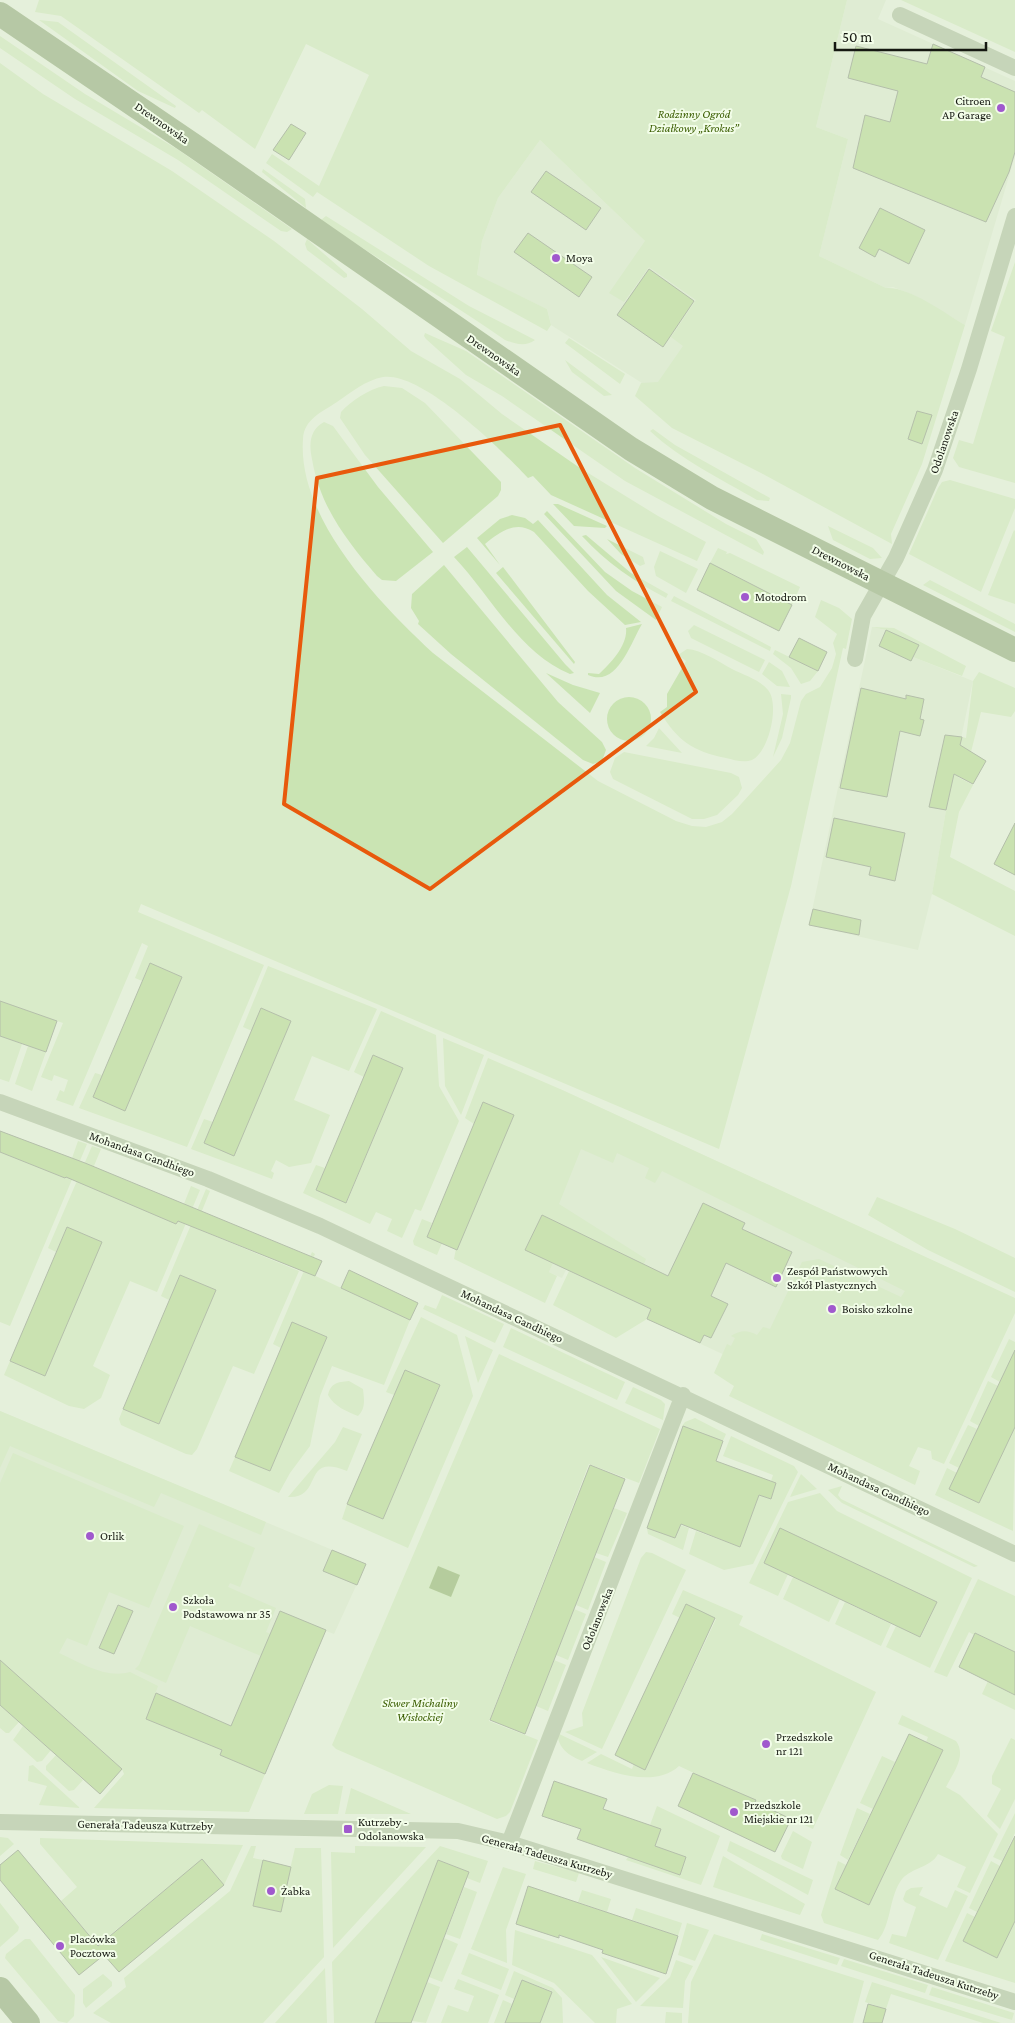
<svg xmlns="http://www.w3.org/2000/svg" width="1015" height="2023" viewBox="0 0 1015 2023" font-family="'Crimson Pro',serif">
<rect width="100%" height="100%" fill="#e5f0db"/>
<!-- built -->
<path fill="#d7e6ca" d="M847 0H886L878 19 1015 81V156L965 325 913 295 893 287 886 288 819 256 848 139 816 127Z
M540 140 645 241 717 305 656 392 551 325 547 309 477 276 482 241 498 198Z
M872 627 886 630 919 645 913 657 973 681 946 810 932 894 918 950 809 925Z
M560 1089 992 1288 744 1364 647 1319 651 1309 566 1270 562 1278 549 1272 553 1263 493 1234Z
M0 1411 366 1564 334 1634 326 1631 251 1806 0 1621Z"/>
<!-- green -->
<path fill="#cae4b3" d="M39 0H847L816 127 848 139 819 256 886 288C908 286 945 313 965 325L922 464 891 534 892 544 761 473 672 428 635 396 641 383 658 382 683 346 671 337 696 300 649 267 624 302 609 293 645 241 540 140 498 198 482 241 477 275 547 309 551 325 547 331 429 266 317 192 313 197 266 163 272 154 319 186 369 75 306 44 255 149 202 110 199 113 61 16 35 12Z
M901 0H1015V52Z
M39 20 58 22 176 106 175 108 138 91Z
M0 36 85 94 177 149 292 229 287 232 281 231 178 160 75 99 0 48Z
M0 63 43 94 172 171 274 241 362 309 411 351 460 379 502 414 580 468 658 516 706 542 697 561 551 495 533 476 528 478C503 451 422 371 383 377 366 380 350 393 337 402 322 412 304 419 303 439 297 518 379 603 433 653L598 781 676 821 692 826 706 827 722 822 732 814 781 760 790 743 801 701 806 694 820 687 832 668 836 654 833 643 837 634 815 617 821 600 839 608 852 619 846 649 843 648 791 886 719 1149 141 904 138 912 264 965 187 1147 79 1108 95 1073 102 1075 93 1097 125 1110 182 977 150 963 142 981 135 978 148 946 142 943 73 1106 56 1100 60 1090 64 1092 68 1080 54 1075 52 1081 41 1077 63 1023 0 1001Z
M263 169 305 199 306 208 262 172Z
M326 216 469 306 535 340C525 347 516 344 505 340 445 298 381 262 321 220Z
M307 239 347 274V277L344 278 307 250 305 244Z
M1015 262V483L959 467 953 458 959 440 973 444 1005 337 991 331Z
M425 333 466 351 635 468 726 524 756 539 764 552 763 555 625 481 502 396 466 375 426 339 424 336Z
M569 338 625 374 620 384 565 343Z
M565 360 612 395 604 396 572 372Z
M384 386 402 388 425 403 501 482V490L498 496 443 543 365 455 340 418 341 412C351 401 369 389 384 386Z
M324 422 333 426 378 487 433 552 396 581 382 580 377 576C347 541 320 507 312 459 309 445 309 430 324 422Z
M653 429 675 445 770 498 769 501 757 500C721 479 681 460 650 431Z
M950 480 1015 499V508L981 592 909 554 938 488 942 482Z
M558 504 607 526 605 528 574 526 553 504Z
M547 511 605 572 632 591 662 607 656 620 616 591 544 514Z
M512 515 525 518 533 524 538 520 607 595 641 622 625 625 588 591 534 532C515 520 500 532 485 544L500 565 477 538 500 519Z
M828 526 873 548 882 558 870 559 833 540Z
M1014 530 1015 531V604L988 595Z
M586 535 631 573 668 594 666 598C633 581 607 563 582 536Z
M607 539 643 557 645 564 640 566 621 554Z
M467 547 565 664 574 673 570 674C519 653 491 596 454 557Z
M718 548 727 552 726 554 730 553 800 587 792 605 710 563Z
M660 551 698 569 686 593 656 576 654 567Z
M444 565 558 702 602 742 606 750 602 761 593 764 583 760 451 654 418 624 419 621 411 608 412 594Z
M503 567 575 662 574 664 496 573Z
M930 580 1015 624V632L923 585Z
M674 596 771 647 770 651 671 601Z
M642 624C630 644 617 688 588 675V673L599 674C611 663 628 645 626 628Z
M694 625 765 660 759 672 691 638 688 631Z
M872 627 894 628 966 666 962 676 913 657 918 645 886 630Z
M687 649C702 650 719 662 732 669 744 675 760 680 768 690 780 704 769 752 752 760 744 763 734 760 726 758 692 751 678 741 660 712L667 707V694L686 661 678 655Z
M775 650 818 671 810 681 801 684 791 668 773 654Z
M769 662 782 671 790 687 777 686 762 674Z
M979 672 1015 688V711L1011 717 981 712 971 752 958 777 973 785 959 812 950 857 1015 891V936L932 894 946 810 962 737 966 738 973 681Z
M546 673 573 685 600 693 590 713Z
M781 694 791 695V698L782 738 773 757 783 714Z
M607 719a22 22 0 1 1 44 0a22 22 0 1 1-44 0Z
M659 728 682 753 646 746 654 738Z
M624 752 731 773 739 777 742 788 738 795 717 815 704 819H692L613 779 610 772 615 758Z
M268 966 377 1009 349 1071 312 1056 294 1100 330 1115 311 1163 289 1167 276 1160 271 1171 274 1173 272 1179 191 1149 204 1119 213 1122 204 1143 234 1155 291 1021 261 1008 252 1031 243 1027Z
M381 1011 436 1035 439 1086 459 1121 421 1211 415 1209 402 1238 387 1231 392 1219 376 1212 370 1224 303 1193 316 1165 325 1168 316 1190 347 1202 403 1068 373 1055 364 1077 354 1072Z
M0 1036 22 1044 9 1082 0 1079Z
M443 1038 484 1055 461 1115 445 1086Z
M28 1046 46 1052 32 1091 15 1084Z
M488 1058 560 1089 1015 1298V1313L944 1464 932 1459 931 1451 918 1447 909 1466 920 1471 915 1485 729 1396 734 1386 714 1373 727 1344 731 1346 735 1338 731 1336C741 1330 747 1330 757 1335L763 1327 770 1329 802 1262 819 1259 901 1297 905 1291 662 1171 655 1183 645 1178 649 1168 617 1153 613 1163 581 1149 559 1204 646 1259 644 1264 542 1215 525 1249 553 1263 549 1272 557 1276 545 1303 454 1259 483 1103 474 1124 465 1118Z
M78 1141 87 1144 10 1326 0 1322V1152L65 1178Z
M92 1146 101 1149 86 1185 176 1224 191 1186 200 1190 157 1292 130 1281 93 1366 110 1375 101 1398 84 1409 69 1406 4 1375 10 1361 45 1376 101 1242 67 1227 56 1252 48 1248Z
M206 1189 210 1191 195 1228 299 1271 254 1374 233 1366 197 1449 192 1455 186 1454 121 1425 119 1419 123 1409 159 1424 216 1290 180 1275 169 1300 161 1296Z
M877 1197 955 1229 1015 1258V1292L928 1250 868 1215Z
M422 1219 432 1223 427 1237 442 1243 437 1255 414 1245 413 1241Z
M312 1252 315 1254 307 1272 410 1320 384 1385 332 1366 320 1396 310 1446 290 1473 279 1493 229 1471 235 1457 270 1471 326 1337 281 1348 273 1344Z
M569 1271 651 1309 647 1319 616 1338 553 1305Z
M442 1295 504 1324 495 1343 423 1309 425 1305 436 1309Z
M421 1317 457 1335 473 1396 408 1548 342 1519 347 1504 383 1519 440 1386 394 1395 386 1392Z
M511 1328 625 1382 617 1400 503 1347Z
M465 1336 493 1350 478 1383Z
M1009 1339 1015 1342V1350L1000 1382 991 1377Z
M499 1354 660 1429 639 1483 589 1464 489 1721 538 1740 510 1812 506 1816 497 1819 336 1749 332 1745Z
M349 1381 363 1389C364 1399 366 1408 358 1416 346 1411 335 1407 328 1395 331 1383 337 1382 349 1381Z
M988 1381 998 1386 979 1426 970 1421Z
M633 1387 661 1400 665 1404 663 1420 625 1403Z
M0 1411 266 1522 261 1535 161 1493 154 1507 10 1446 0 1468Z
M695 1418 726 1434 723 1441 682 1426 685 1422Z
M968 1425 977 1429 959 1468 949 1463Z
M343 1427 362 1434 347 1471C301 1452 324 1499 288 1497L335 1442Z
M1015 1427 1013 1531 935 1495 947 1468 957 1473 950 1489 979 1503Z
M731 1436 794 1466 798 1472 753 1564 724 1570 689 1554 696 1531 740 1547 759 1495 771 1499 776 1484 771 1481 773 1475 723 1456Z
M13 1453 184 1526 149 1608 109 1592 87 1646 67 1638 59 1653C81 1663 106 1679 130 1672L158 1686 146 1719 222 1750 220 1755 265 1774 249 1812 94 1808 124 1774 122 1769 0 1660V1483Z
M801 1474 817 1489 790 1497Z
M842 1486 838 1495 841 1499 978 1566 974 1567 842 1503 828 1490Z
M820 1493 837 1511 972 1578 930 1668 886 1647 896 1626 921 1637 937 1602 780 1529 764 1563 788 1574 778 1596 749 1583 788 1502Z
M614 1508 627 1513 608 1557 596 1553Z
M199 1524 255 1548 240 1587 230 1583 228 1587 276 1608 266 1632 271 1634 261 1656 190 1626 166 1683 135 1669 139 1665Z
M680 1525 689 1528 683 1550 648 1534 647 1528 675 1538Z
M646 1552 652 1553 686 1570 602 1749 565 1732 583 1726 582 1713 641 1558Z
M594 1557 606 1562 588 1610 576 1605Z
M793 1577 840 1599 829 1622 783 1599Z
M978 1579 1015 1596V1652L976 1633 974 1635 969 1632 947 1677 934 1672Z
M683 1590 743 1616 739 1625 876 1692 813 1829 679 1766C655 1788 613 1773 587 1763L601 1754 632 1769 634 1764 645 1770 716 1619 686 1605 680 1618 672 1614Z
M845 1602 891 1624 881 1646 835 1624Z
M574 1609 586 1614 568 1660 556 1655Z
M554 1660 566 1665 548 1711 536 1706Z
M988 1681 1015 1695V1710L982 1694Z
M0 1705 19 1722 9 1733H6L0 1728Z
M902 1715 956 1741C967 1756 953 1773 946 1787L960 1795 998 1834 970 1893 957 1887 966 1867 938 1854C930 1869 909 1867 900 1882 889 1899 891 1925 878 1940L827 1924 824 1923 821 1915 838 1861 846 1865 835 1889 869 1905 943 1750 926 1742 928 1737 898 1724Z
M23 1726 51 1750 42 1761 37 1762 13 1740Z
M557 1733 597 1752 582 1761C568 1755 559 1749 557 1733Z
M1011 1738 1015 1740V1799L1000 1829 987 1816 1001 1789 992 1784V1776Z
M56 1755 83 1780 74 1790 69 1791 46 1770V1766Z
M882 1756 895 1762 873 1809 860 1803Z
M33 1765 80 1808 39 1805 47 1786 28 1781 29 1766Z
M329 1785 343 1786 338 1814H304L312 1794Z
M351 1788 411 1814H345Z
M657 1806 720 1836 701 1885 626 1860 628 1857 680 1874 686 1857 655 1846 661 1829 650 1825Z
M857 1808 870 1814 848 1860 840 1855Z
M1015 1813V1833L1002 1861 993 1857Z
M793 1831 812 1842 803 1869 782 1859 781 1856Z
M0 1837 8 1838 14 1844 0 1856Z
M40 1838 243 1845 224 1885 202 1859 98 1945 61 1901 77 1887 40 1844Z
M730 1841 813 1880 808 1895 727 1851Z
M251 1846H256L253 1858 263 1860 253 1906 280 1912 295 1848H321L324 1957 263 2023H111L93 2013 126 1987 124 1978 230 1891Z
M355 1846 426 1847 333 1948 331 1852 355 1853Z
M440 1846 488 1861 480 1883 467 1878 469 1872 439 1860 375 2023H334L332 1962Z
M723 1856 805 1904 800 1915 713 1887Z
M535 1861 579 1873 576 1882 533 1869Z
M991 1861 1000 1866 977 1912 969 1908Z
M503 1867 526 1874 506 1930 507 1963 471 1949Z
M464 1887 477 1892 460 1939 446 1934Z
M923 1887 919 1895 947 1908 955 1890 968 1896 938 1960 889 1943 892 1934 906 1937 916 1907 905 1902 903 1899 906 1891 911 1888Z
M582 1890 611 1899 607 1912 578 1902Z
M0 1903 19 1927 18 1931 0 1947Z
M636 1908 682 1923 678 1936 632 1920Z
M967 1913 975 1917 963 1941 997 1958 1015 1921V1983L945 1961Z
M687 1923 709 1930 695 1961 678 1955Z
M515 1930 592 1955 632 2004 617 2009 616 2023H595L554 1983 512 1965Z
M714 1934 864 1981 853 2023H688L691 1982Z
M762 1934 840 1958 837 1965 760 1940Z
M444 1938 458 1944 442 1982 429 1977Z
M25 1939H30L75 1995 74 2016 67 2023 58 2021 5 1958 6 1954Z
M469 1953 509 1969 501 1990 461 1974Z
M601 1957 660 1978 636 2002Z
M844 1959 928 1985 925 1993 841 1966Z
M676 1960 693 1966 685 1981 683 2008 640 2006 670 1977Z
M325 1968 327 2023H275Z
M514 1971 553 1988 562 1998 563 2023H540L552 1991 522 1980 514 1999 505 1995Z
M103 1974 112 1982V1986L86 2008 83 2003V1989Z
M458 1979 499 1995 488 2023H441L448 2005 468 2012 474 1996 454 1989Z
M427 1982 440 1987 426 2023 412 2021Z
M872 1982 1001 2023H983L891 1994 886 2009 865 2002Z
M932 1987 1014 2013 1012 2020 929 1995Z
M503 2000 512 2004 505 2023H494Z
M666 2012 682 2013V2023H665Z"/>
<!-- water -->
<path fill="#7ba152" d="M438 1566 460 1575 451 1597 429 1588Z"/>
<!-- building -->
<path fill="#a8d17f" stroke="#78826f" d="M933 44 985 67 981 77 1015 92V152L1009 172 986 222 853 168 865 115 890 122 898 91 848 78 856 46 927 64Z
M291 124 306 133 289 160 273 150Z
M546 171 601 208 586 230 531 192Z
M880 208 925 230 909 264 879 249 875 257 859 248Z
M528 233 592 277 579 297 514 252Z
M649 269 694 301 663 347 617 315Z
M917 411 932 415 922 444 908 439Z
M710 563 792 605 779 631 697 590Z
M886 630 919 645 911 661 879 646Z
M799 638 827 652 818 671 789 657Z
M861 688 906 699V695L924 699 920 719 924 720 920 736 900 731 887 797 840 788Z
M945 735 962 737 960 745 986 761 973 784 954 774 946 810 929 807Z
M834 818 905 833 895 881 869 875 871 867 826 857Z
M1015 823V875L994 864Z
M813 909 861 920 859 935 809 925Z
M150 963 182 977 125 1111 93 1097Z
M0 1001 57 1021 46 1052 0 1036Z
M261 1008 291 1021 234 1156 204 1143Z
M373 1055 403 1068 346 1203 316 1190Z
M483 1102 514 1115 457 1250 427 1237Z
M0 1131 85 1163 322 1261 315 1276 178 1221 176 1224 66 1177 65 1178 0 1152Z
M703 1203 745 1223 742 1229 792 1252 776 1287 726 1263 711 1296 728 1304 711 1338 704 1335 700 1343 647 1319 651 1309 525 1250 542 1215 668 1276Z
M67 1227 102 1242 45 1376 10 1361Z
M349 1270 418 1303 410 1320 341 1288Z
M180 1275 216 1290 159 1424 123 1409Z
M292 1322 327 1337 270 1471 235 1457Z
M1015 1350V1427L979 1503 949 1489Z
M405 1370 440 1385 383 1519 347 1504Z
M683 1426 723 1441 716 1461 776 1483 771 1499 759 1495 740 1547 681 1524 675 1538 647 1528Z
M590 1465 625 1479 525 1734 490 1720Z
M780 1528 937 1602 920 1637 764 1563Z
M332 1550 366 1564 357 1585 323 1571Z
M686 1604 715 1618 645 1770 615 1755Z
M118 1605 133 1611 114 1654 99 1648Z
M280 1611 326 1630 265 1774 220 1755 222 1750 146 1719 156 1693 231 1726Z
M975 1633 1015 1652V1695L959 1667Z
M0 1660 122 1769 100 1794 0 1705Z
M909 1734 943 1750 869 1905 835 1889Z
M693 1773 756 1800 755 1802 791 1819 775 1852 678 1806Z
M554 1781 607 1799 603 1809 661 1829 655 1846 686 1857 680 1875 577 1839 581 1829 542 1816Z
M1015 1836V1921L997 1958 963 1941Z
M18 1850 98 1946 202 1859 224 1885 119 1972 104 1955 79 1975 0 1880V1865Z
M263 1860 291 1867 281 1912 253 1906Z
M438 1860 469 1872 427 1982 411 2023H375Z
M528 1886 678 1936 666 1974 611 1956 602 1953 603 1950 559 1935V1938L516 1924Z
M522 1980 552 1992 540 2023H505Z
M868 2004 886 2009 882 2023H863Z"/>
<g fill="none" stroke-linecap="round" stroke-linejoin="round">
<!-- minor -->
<path stroke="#a1b391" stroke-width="16" d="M900 15 1015 68
M855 659 863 616 896 558 935 470 969 369 1015 216
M0 1102 208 1179 320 1226 1015 1554
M0 1822 458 1831 509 1843 1015 2002
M509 1843 683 1395"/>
<!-- secondary -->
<path stroke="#7d9764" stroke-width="24" d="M0 14 196 147 631 449 712 498 1015 650
M0 1989 28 2023"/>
</g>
<!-- marked area -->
<path d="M0 0H1015V2023H0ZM560 425 696 692 430 889 284 804 317 478Z" fill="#e5f0db" fill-opacity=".55" fill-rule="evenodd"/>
<path fill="none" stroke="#e8590c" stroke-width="4" stroke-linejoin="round" d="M560 425 696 692 430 889 284 804 317 478Z"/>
<!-- markers -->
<g fill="#a059cd" stroke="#f2fde8" stroke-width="2">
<circle cx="1001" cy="108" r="5"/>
<circle cx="556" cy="258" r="5"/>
<circle cx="745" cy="597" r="5"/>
<circle cx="777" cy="1278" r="5"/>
<circle cx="832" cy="1309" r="5"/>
<circle cx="90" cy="1536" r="5"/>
<circle cx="173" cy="1607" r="5"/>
<circle cx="766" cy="1744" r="5"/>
<circle cx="734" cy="1812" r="5"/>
<rect x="343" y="1824" width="10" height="10" rx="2.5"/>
<circle cx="271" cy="1891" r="5"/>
<circle cx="60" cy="1946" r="5"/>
</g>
<g text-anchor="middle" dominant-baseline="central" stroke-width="4" stroke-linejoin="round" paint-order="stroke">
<!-- poi labels -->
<g font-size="12" fill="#151811" stroke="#f2fde8" text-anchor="start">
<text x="991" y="101" text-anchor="end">Citroen<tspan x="991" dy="14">AP Garage</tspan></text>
<text x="566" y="258">Moya</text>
<text x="755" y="597">Motodrom</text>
<text x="787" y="1271">Zespół Państwowych<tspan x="787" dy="14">Szkół Plastycznych</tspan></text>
<text x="842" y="1309">Boisko szkolne</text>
<text x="100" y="1536">Orlik</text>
<text x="183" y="1600">Szkoła<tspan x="183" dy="14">Podstawowa nr 35</tspan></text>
<text x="776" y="1737">Przedszkole<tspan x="776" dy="14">nr 121</tspan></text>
<text x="744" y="1805">Przedszkole<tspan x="744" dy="14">Miejskie nr 121</tspan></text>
<text x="358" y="1822">Kutrzeby -<tspan x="358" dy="14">Odolanowska</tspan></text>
<text x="281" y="1891">Żabka</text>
<text x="70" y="1939">Placówka<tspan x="70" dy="14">Pocztowa</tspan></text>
</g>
<!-- park labels -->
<g font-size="12" font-style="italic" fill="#3b5e02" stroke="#f2fde8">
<text x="694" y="114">Rodzinny Ogród<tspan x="694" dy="14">Działkowy „Krokus”</tspan></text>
<text x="420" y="1703">Skwer Michaliny<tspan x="420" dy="14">Wisłockiej</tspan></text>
</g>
<!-- street labels -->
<g font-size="12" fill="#151811" stroke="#f2fde8">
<text transform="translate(162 123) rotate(35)">Drewnowska</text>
<text transform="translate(494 355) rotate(35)">Drewnowska</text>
<text transform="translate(944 442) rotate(-71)">Odolanowska</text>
<text transform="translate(841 563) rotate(27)">Drewnowska</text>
<text transform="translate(142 1154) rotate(20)">Mohandasa Gandhiego</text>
<text transform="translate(512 1316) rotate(25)">Mohandasa Gandhiego</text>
<text transform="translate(879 1489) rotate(25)">Mohandasa Gandhiego</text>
<text transform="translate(597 1619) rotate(-68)">Odolanowska</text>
<text transform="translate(145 1825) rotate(1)">Generała Tadeusza Kutrzeby</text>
<text transform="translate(547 1856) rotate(16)">Generała Tadeusza Kutrzeby</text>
<text transform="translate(934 1975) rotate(18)">Generała Tadeusza Kutrzeby</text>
</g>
</g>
<!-- scale -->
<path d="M835 42v8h151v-8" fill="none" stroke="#151811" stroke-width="2.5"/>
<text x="842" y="42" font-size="15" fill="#151811" stroke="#f2fde8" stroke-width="4" paint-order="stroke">50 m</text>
</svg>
